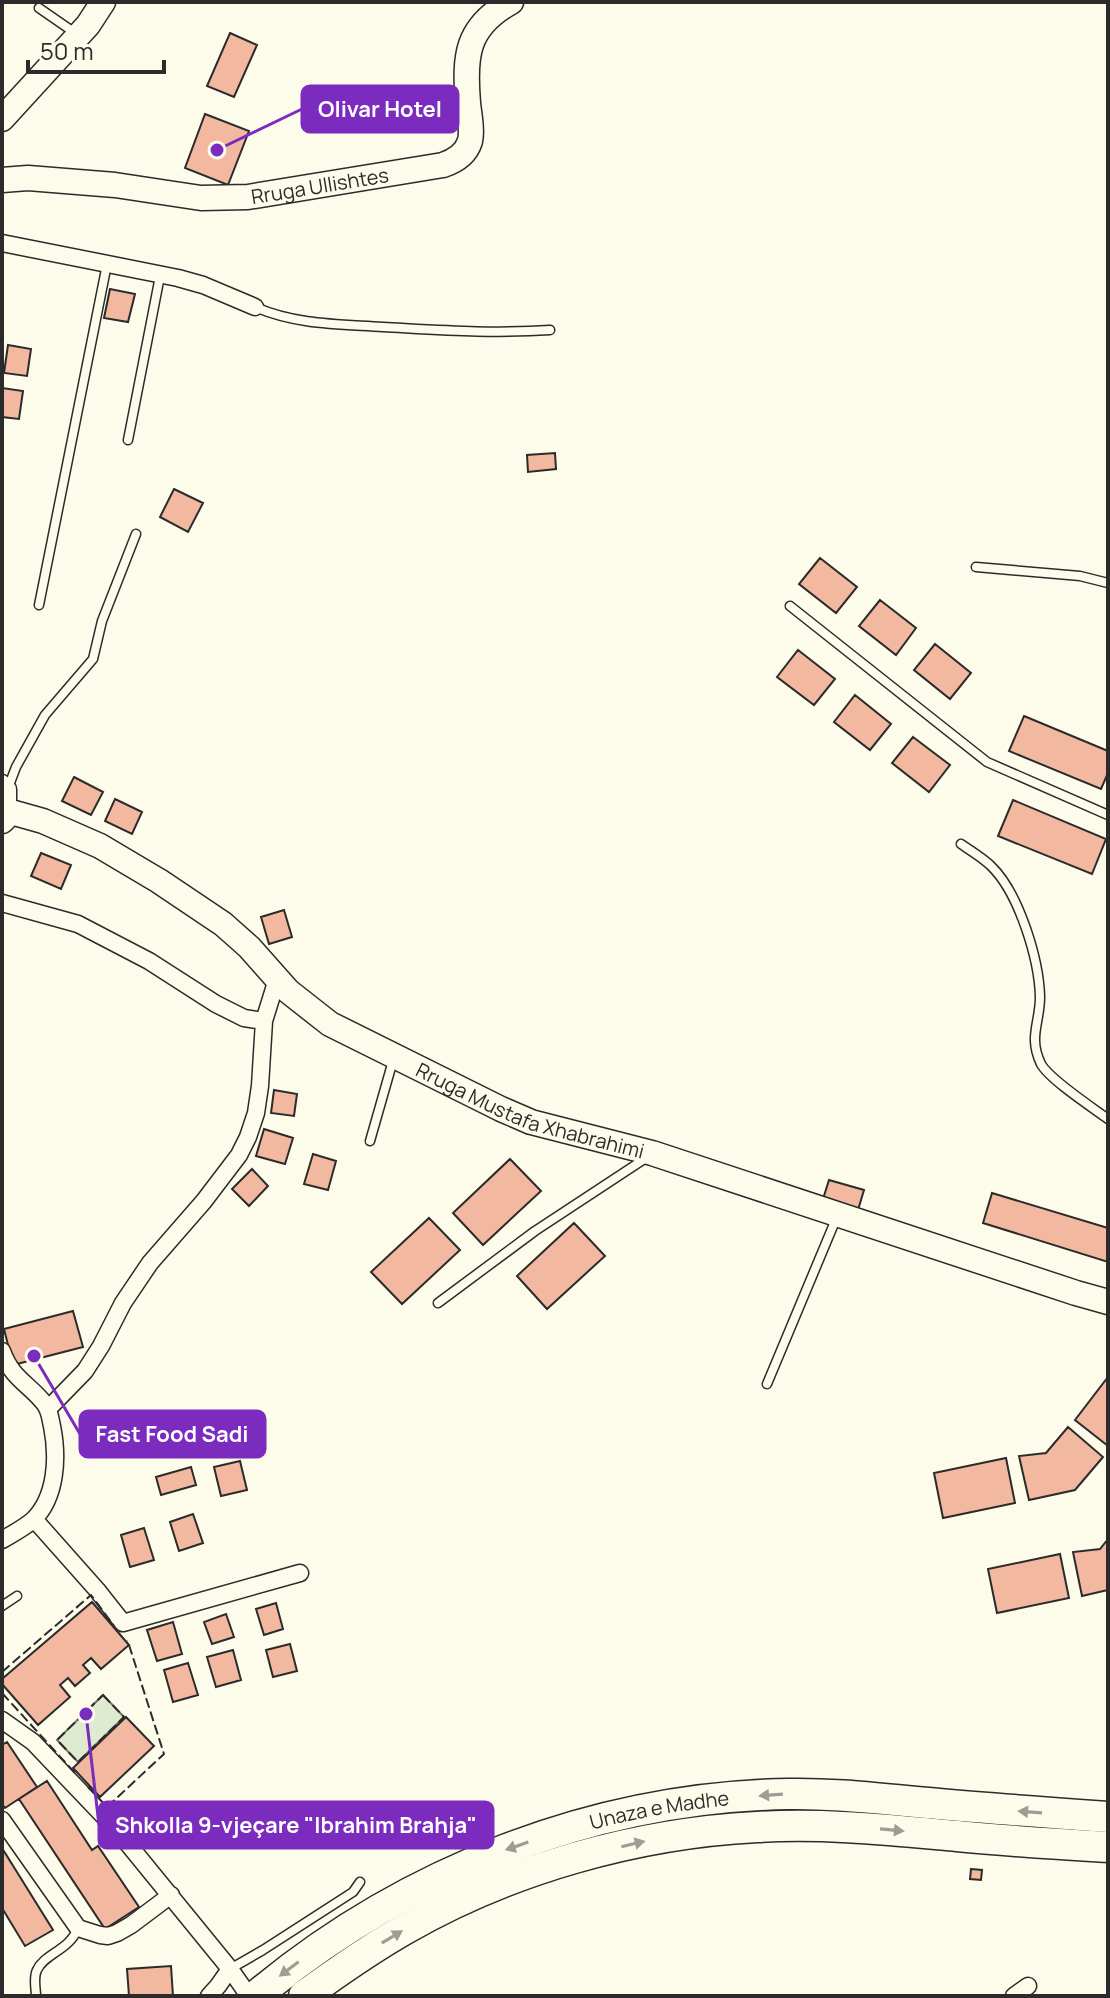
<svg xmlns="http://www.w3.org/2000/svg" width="1110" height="1998" viewBox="0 0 1110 1998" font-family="Manrope,sans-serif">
<rect width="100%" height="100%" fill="#fdfbea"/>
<!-- green -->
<path fill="#deebd1" stroke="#74746e" stroke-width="2" d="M103 1695 124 1717 78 1762 57 1740Z"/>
<!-- building -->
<path fill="#f2b8a0" stroke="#2b2b2b" stroke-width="2" d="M230 33 257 45 234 97 207 86Z
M205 114 249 131 228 185 185 168Z
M110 289 135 294 128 322 104 318Z
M8 345 31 349 27 376 4 373Z
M2 388 23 391 19 419 2 417Z
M555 453 556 469 528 472 527 455Z
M174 489 203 503 188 532 160 517Z
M820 558 857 587 836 613 799 584Z
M880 600 916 628 896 655 859 626Z
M935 644 971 673 950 699 914 670Z
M798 650 835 679 814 705 777 677Z
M855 695 891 724 870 750 834 722Z
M1024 716 1108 751V773L1101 789 1009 751Z
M913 737 950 765 929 792 892 763Z
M74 777 103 792 91 815 62 801Z
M115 799 142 812 132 834 105 821Z
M1013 800 1106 839 1092 874 998 836Z
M41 853 71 865 61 889 31 876Z
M284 910 292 937 269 944 261 917Z
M274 1090 297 1094 294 1116 271 1113Z
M264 1129 293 1138 285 1164 256 1156Z
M313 1154 336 1161 328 1190 304 1184Z
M510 1159 541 1191 483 1245 453 1213Z
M252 1169 268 1186 249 1206 232 1189Z
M829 1180 864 1190 858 1210 823 1199Z
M992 1193 1108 1228V1262L983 1223Z
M429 1218 460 1250 402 1304 371 1272Z
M574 1223 605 1256 547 1309 517 1276Z
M73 1311 83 1347 13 1365 4 1329Z
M1108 1377V1446L1075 1420Z
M1068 1427 1103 1457 1075 1490 1029 1500 1019 1456 1046 1453Z
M1006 1458 1015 1503 943 1518 934 1473Z
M240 1461 247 1490 221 1496 214 1467Z
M191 1467 196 1485 161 1495 156 1477Z
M193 1514 203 1543 179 1551 170 1522Z
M144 1528 154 1560 130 1567 121 1535Z
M1108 1539V1590L1082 1596 1073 1552 1100 1549Z
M1060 1554 1069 1598 997 1613 988 1569Z
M92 1602 129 1645 101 1669 91 1658 83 1665 90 1673 75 1686 68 1678 60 1685 70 1697 38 1725 2 1684V1679Z
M276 1603 283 1629 264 1635 256 1609Z
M226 1614 234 1637 212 1644 204 1622Z
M173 1622 182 1654 157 1661 147 1630Z
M290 1644 297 1671 273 1677 266 1650Z
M233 1650 241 1680 216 1687 207 1657Z
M188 1663 198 1695 173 1702 164 1670Z
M126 1717 154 1746 100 1797 73 1768Z
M7 1742 37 1787 5 1808 2 1804V1745Z
M47 1781 92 1850 98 1846 139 1907 105 1929 19 1799Z
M2 1848 53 1930 25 1946 2 1908Z
M971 1869 982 1870 981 1880 970 1879Z
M171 1966 173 1996H129L127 1969Z"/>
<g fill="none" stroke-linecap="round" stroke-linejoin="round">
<defs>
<path id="lane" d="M39 8 78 35
M255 307C297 325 338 324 383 327 440 330 492 334 550 330
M128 440 160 276
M976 567 1080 576 1108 583
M39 605 107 264
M790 606 987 762 1108 815
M8 788 16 767 45 715 93 659 102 621 136 534
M961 844C971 851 983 858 991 866 1019 893 1039 959 1040 997 1040 1023 1028 1037 1041 1064 1049 1079 1093 1108 1108 1119
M370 1141 394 1057
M438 1303 535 1231 649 1156
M767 1384 836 1219
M2 1606 17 1596
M230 1969 263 1950 353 1892 360 1882
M36 1996C36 1988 33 1978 37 1970 45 1953 69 1951 78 1928"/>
<path id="street" d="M2 243 178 278 203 285 255 307
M2 783 8 789V804L11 812
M2 903 78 924 149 961 216 1004 244 1018 264 1021
M2 1351C12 1379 28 1383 44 1403 50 1410 50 1418 52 1426 58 1456 57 1497 33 1520 24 1528 12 1534 2 1540
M48 1409 85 1371 101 1346 123 1303 150 1263 204 1201 239 1155 248 1137 256 1113 260 1086 264 1021 277 979
M34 1519 97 1590 123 1623 300 1573
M2 1720 33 1742 115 1828 230 1969 249 1996
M2 1820 78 1928 100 1935 108 1936 117 1933 131 1925 171 1895
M209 1996 218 1986 230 1969
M1014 1996 1028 1986"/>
<g id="secondary">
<path d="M2 119 88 25 103 2"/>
<path id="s1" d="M2 180 28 178 115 185 201 198 248 197 443 165C455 161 466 154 470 141 473 129 469 115 468 103 464 56 466 27 511 2"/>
<path id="s2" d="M2 821 11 812 43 821 100 846 159 881 223 924 249 947 288 991 330 1024 501 1109 531 1122 652 1153 1076 1293 1108 1302"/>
</g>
<g id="highway">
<path id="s3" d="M256 1996C404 1872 595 1797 789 1794 839 1793 889 1800 939 1804 996 1809 1052 1813 1108 1817"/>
<path d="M304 1996C337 1972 370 1949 405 1929 509 1869 637 1833 757 1827 824 1823 890 1830 957 1836 1007 1841 1058 1844 1108 1847"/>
</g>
</defs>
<!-- lane casing -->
<use href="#lane" stroke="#2b2b2b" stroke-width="11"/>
<!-- street casing -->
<use href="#street" stroke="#2b2b2b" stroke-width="19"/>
<!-- secondary casing -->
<use href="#secondary" stroke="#2b2b2b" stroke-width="27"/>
<!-- highway casing -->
<use href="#highway" stroke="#2b2b2b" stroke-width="33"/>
<!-- lane -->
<use href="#lane" stroke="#fdfbea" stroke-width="8"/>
<!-- street -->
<use href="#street" stroke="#fdfbea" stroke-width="16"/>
<!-- secondary -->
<use href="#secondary" stroke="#fdfbea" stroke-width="24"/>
<!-- highway -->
<use href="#highway" stroke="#fdfbea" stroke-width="30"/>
<!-- fence -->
<path stroke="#2b2b2b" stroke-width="2" stroke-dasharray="10 4" stroke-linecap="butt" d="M2 1672 91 1595 114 1626
M2 1693 75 1773
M103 1695 124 1717 78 1762 57 1740Z
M88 1787 107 1807 164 1754 129 1645 127 1641"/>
</g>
<!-- one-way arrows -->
<defs><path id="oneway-solid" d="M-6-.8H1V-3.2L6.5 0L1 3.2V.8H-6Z" transform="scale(2)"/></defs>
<g fill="#9e9d94">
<use href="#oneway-solid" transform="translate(771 1795) rotate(176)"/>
<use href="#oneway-solid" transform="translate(1030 1812) rotate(-176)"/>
<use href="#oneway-solid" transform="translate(892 1830) rotate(5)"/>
<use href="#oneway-solid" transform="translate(633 1844) rotate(-13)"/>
<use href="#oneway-solid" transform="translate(517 1846) rotate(161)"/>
<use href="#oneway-solid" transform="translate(392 1937) rotate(-31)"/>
<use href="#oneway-solid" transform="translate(289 1969) rotate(143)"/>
</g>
<g text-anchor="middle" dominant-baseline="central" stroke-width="6" stroke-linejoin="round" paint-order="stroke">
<!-- street labels -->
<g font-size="20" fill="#2b2b2b" stroke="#fdfbea">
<text stroke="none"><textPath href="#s1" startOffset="320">Rruga Ullishtes</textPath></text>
<text stroke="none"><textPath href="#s2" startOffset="620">Rruga Mustafa Xhabrahimi</textPath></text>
<text stroke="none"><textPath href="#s3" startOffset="450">Unaza e Madhe</textPath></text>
</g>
</g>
<!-- callouts -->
<path fill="none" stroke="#7b2cbf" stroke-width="3" d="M217 150L302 109M34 1356L80 1434M86 1714L99 1825"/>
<g fill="#7b2cbf" stroke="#fdfbea" stroke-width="3">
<circle cx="217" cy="150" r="8"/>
<circle cx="34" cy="1356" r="8"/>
<circle cx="86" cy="1714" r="8"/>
</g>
<g fill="#7b2cbf" stroke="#7b2cbf" stroke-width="3">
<rect x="302" y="86" width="156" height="46" rx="8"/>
<rect x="80" y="1411" width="185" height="46" rx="8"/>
<rect x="99" y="1802" width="394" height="46" rx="8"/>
</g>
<g font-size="22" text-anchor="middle" font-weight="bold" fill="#fff">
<text x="380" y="117">Olivar Hotel</text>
<text x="172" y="1442">Fast Food Sadi</text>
<text x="296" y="1833">Shkolla 9-vjeçare "Ibrahim Brahja"</text>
</g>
<!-- border -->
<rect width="1110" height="1998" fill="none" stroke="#2b2b2b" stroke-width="8"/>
<!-- scale -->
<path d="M28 60v12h136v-12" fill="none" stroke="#2b2b2b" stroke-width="4"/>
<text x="40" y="60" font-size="24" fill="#2b2b2b" stroke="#fdfbea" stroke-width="6" paint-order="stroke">50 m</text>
</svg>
